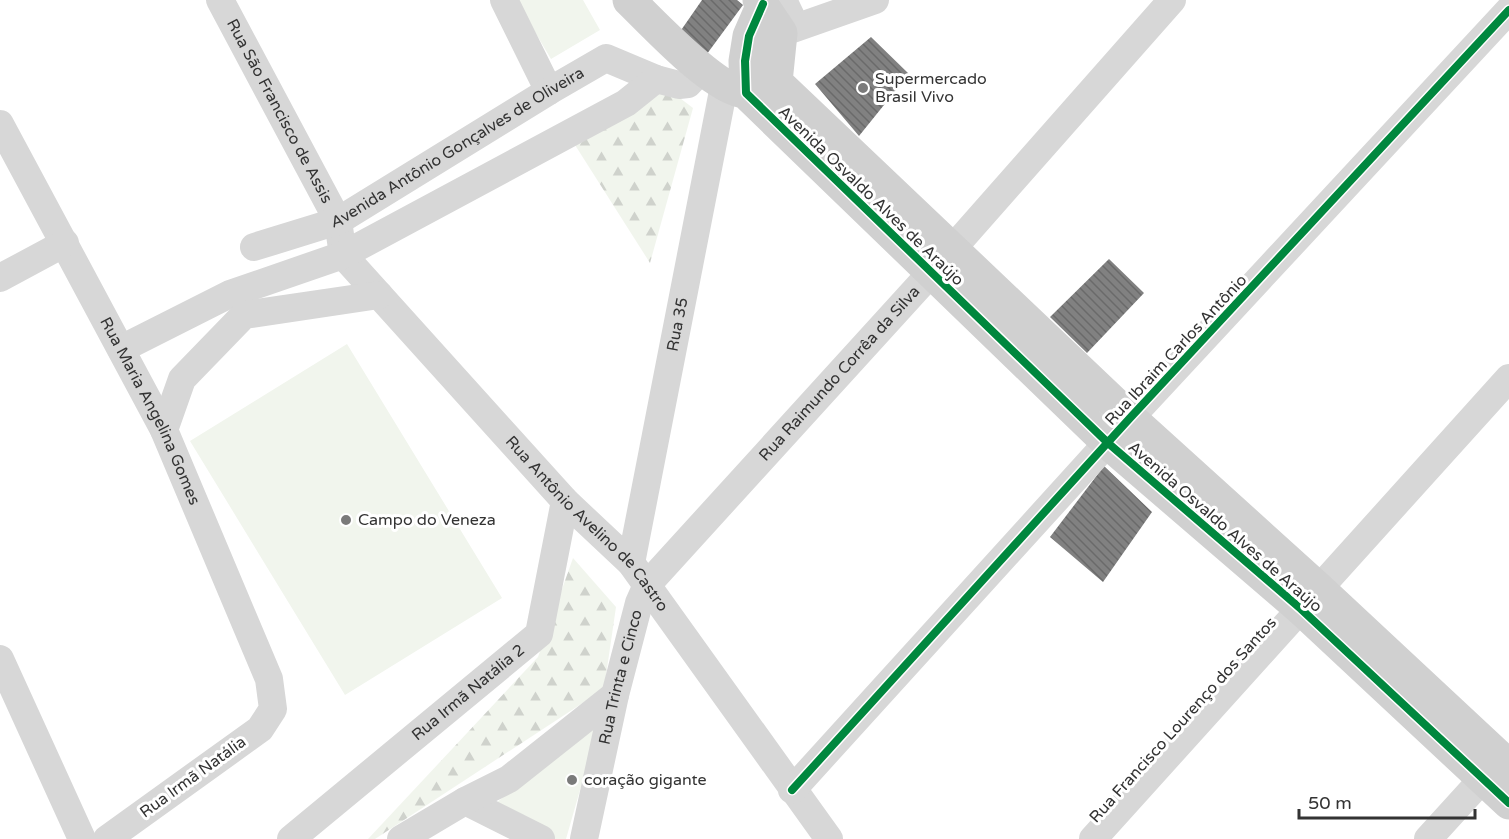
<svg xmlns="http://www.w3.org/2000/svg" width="1509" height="839" viewBox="0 0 1509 839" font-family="'Varela Round',sans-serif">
<defs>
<pattern id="forest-firs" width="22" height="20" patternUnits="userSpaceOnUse" patternTransform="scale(1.5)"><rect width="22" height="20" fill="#f1f5ed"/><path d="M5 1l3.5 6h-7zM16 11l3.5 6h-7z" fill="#cfd2cc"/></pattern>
<pattern id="building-back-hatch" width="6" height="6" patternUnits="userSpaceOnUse" patternTransform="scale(1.5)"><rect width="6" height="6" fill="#818181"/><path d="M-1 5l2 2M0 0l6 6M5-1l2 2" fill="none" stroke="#6a6a6a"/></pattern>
</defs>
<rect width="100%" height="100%" fill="#fff"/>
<!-- forest -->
<path fill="url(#forest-firs)" d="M668 89 693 108 650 263 575 145Z
M573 558 616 607 604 689 375 839H368L538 657Z"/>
<!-- park -->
<path fill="#f1f5ed" d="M516 0H583L600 30 551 59Z
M347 344 502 598 345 695 190 441Z
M600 720 566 839H551L496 803Z"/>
<!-- building -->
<path fill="url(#building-back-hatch)" d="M702 0H737L743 5 701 62 677 36Z
M871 37 909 74 859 136 815 84Z
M1109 259 1144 293 1087 353 1050 317Z
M1104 466 1152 512 1103 582 1050 537Z"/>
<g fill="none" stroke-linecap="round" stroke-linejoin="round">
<!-- street -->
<g stroke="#d7d7d7" stroke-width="28">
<path id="s1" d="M220 0 338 221 343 255 565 501 631 563 829 839"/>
<path d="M504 0 549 91"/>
<path d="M783 0 796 27"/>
<path d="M781 33 875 0"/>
<path id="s2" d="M0 124 164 430 269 679 273 709 260 729 107 839"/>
<path id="s3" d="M254 247 338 221 549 91 606 58 656 79"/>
<path d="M0 278 65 243"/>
<path d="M121 349 230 294 343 255 626 103 656 79 679 85 688 84 702 69"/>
<path d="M164 430 182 379 244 315 379 295"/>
<path id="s4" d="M631 563 724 86"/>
<path d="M0 659 82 839"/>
<path d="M792 790 1130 418 1509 10"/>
<path d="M465 801 541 839"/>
<path id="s5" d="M291 839 539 634 565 501"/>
<path d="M401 839 465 801 509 779 615 695"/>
<path id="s6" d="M584 839 615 695 639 603 647 585 931 273 1172 0"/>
<path d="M1093 839 1509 378"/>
<path d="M1428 839 1497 763"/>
</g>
<!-- secondary -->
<path stroke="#d0d0d0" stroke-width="33" d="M629 0C652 22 715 91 745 92 754 93 767 85 776 82L781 33 759 0
M763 4 749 36 745 61 746 93 1108 443 1301 609 1509 803
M776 82 1130 418 1319 589 1509 766"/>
<defs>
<path id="cycleway" d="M763 4 749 36 745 61 746 93 1108 443 1301 609 1509 803
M792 790 1130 418 1509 10"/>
</defs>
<!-- cycleway casing -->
<use href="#cycleway" stroke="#fff" stroke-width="11"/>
<!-- cycleway -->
<use href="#cycleway" stroke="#00873e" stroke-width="8"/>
</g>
<!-- markers -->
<g fill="#7a7a7a" stroke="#fff" stroke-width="2">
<circle cx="863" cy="88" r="6"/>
<circle cx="346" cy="520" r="6"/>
<circle cx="572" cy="780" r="6"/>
</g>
<g text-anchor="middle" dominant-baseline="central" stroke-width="6" stroke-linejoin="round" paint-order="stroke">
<!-- poi labels -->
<g font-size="16" fill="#333" stroke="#fff" text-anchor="start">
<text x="875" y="79">Supermercado<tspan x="875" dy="18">Brasil Vivo</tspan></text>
<text x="358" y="520">Campo do Veneza</text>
<text x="584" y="780">coração gigante</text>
</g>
<!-- street labels -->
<g font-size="16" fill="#333" stroke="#fff">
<text stroke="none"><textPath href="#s1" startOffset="126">Rua São Francisco de Assis</textPath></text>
<text stroke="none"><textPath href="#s3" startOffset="228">Avenida Antônio Gonçalves de Oliveira</textPath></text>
<text transform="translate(871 196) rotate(44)">Avenida Osvaldo Alves de Araújo</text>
<text stroke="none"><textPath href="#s4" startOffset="243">Rua 35</textPath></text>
<text transform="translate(1176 350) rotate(-47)">Rua Ibraim Carlos Antônio</text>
<text stroke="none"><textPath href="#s6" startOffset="548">Rua Raimundo Corrêa da Silva</textPath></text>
<text stroke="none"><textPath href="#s2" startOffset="324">Rua Maria Angelina Gomes</textPath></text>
<text stroke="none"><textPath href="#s1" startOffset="648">Rua Antônio Avelino de Castro</textPath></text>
<text transform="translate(1225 527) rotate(41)">Avenida Osvaldo Alves de Araújo</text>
<text stroke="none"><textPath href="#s6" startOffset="166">Rua Trinta e Cinco</textPath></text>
<text stroke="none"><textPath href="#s5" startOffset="230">Rua Irmã Natália 2</textPath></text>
<text transform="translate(1183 720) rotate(-48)">Rua Francisco Lourenço dos Santos</text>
<text transform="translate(193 777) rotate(-36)">Rua Irmã Natália</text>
</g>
</g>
<!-- scale -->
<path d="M1299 809v9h176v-9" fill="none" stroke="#333333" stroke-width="3"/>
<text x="1308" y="809" font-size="18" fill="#333333" stroke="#ffffff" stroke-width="4.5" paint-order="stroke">50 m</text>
</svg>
